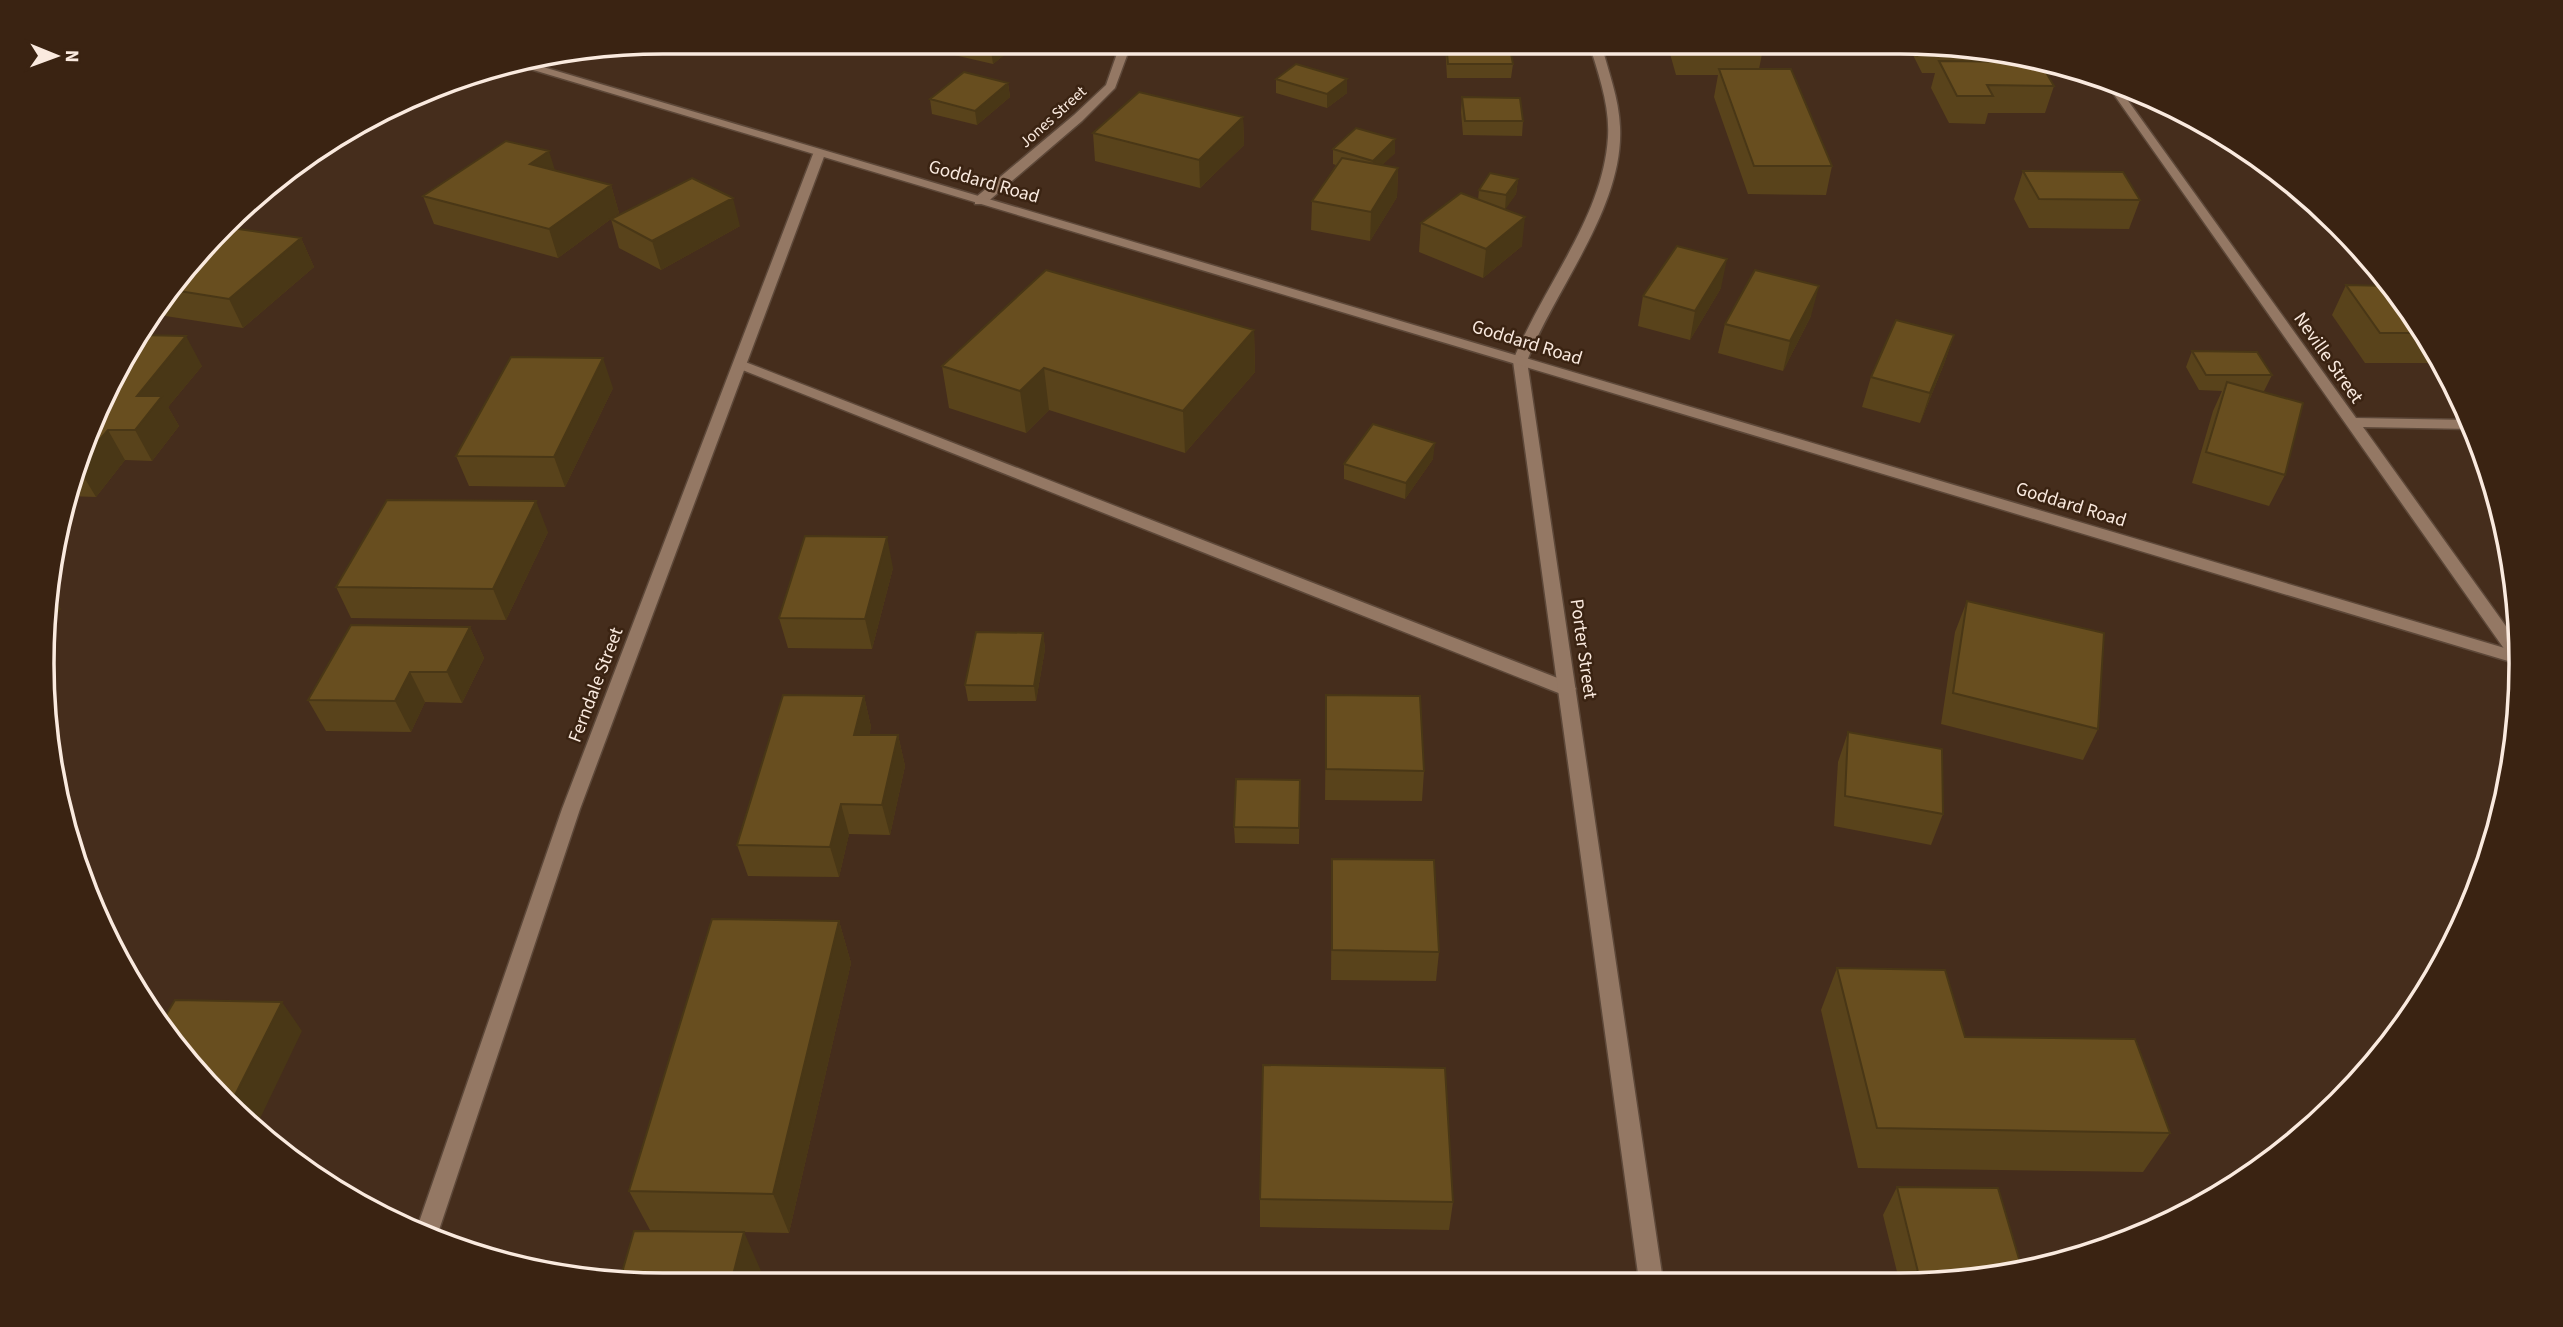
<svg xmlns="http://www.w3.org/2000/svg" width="2563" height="1327" viewBox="0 0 2563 1327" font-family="'Source Sans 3',sans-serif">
<rect width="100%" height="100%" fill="#452d1c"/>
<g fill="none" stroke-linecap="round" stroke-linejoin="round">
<defs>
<path id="service" d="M740 360 1573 684 1576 689 1567 695 1561 694 735 367V361Z"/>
<path id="minor" d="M1121 42H1132L1115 88 1082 121 985 204H975V198L1074 115 1106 85Z
M1589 43H1601C1608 71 1619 98 1620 127 1624 208 1555 288 1527 361L1663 1281H1639L1513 361C1542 287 1603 218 1608 137 1610 105 1598 73 1589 43Z
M2103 79 2116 84 2356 418 2468 420 2472 429 2363 427 2518 643V662L2512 660Z
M819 150 825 154 580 809 436 1239 416 1231 562 809 813 154Z"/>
<path id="secondary" d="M533 64 2518 652V664L520 66Z"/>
</defs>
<!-- service casing -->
<use href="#service" stroke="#5d4839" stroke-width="3"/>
<!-- minor casing -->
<use href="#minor" stroke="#5d4839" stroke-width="3"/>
<!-- secondary casing -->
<use href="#secondary" stroke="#5d4839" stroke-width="3"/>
<!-- service -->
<use href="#service" fill="#947864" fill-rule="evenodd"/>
<!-- minor -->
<use href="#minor" fill="#947864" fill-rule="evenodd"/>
<!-- secondary -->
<use href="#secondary" fill="#947864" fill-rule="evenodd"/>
</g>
<!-- wall -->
<path fill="#59431b" d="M952 42H1020L993 64 954 55Z
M1445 43H1509L1513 64 1511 78H1447Z
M1667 43H1761L1763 49 1759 69 1832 166 1826 195 1748 194 1714 97 1718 75H1676Z
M1913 43H1940L2022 57 2020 62 2054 86 2045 113H1988L1985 124 1949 123 1931 88 1935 73H1922L1911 51Z
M1276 79 1347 93 1327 108 1276 93Z
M1008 83 1010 97 977 125 932 114 930 99Z
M1462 97 1523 121 1522 136 1463 135 1461 112Z
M1243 117 1244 145 1200 188 1095 161 1093 133Z
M1333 149 1395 153 1382 165 1398 168 1397 197 1370 241 1311 230 1312 201 1336 165 1333 164Z
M555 171 611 185 619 213 614 217 740 226 661 270 619 248 611 219 558 258 434 224 423 196Z
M2023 171 2140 200 2129 229 2029 228 2014 199Z
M1518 179 1516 194 1505 209 1522 246 1483 278 1419 252 1421 223 1478 200 1479 190Z
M231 228 301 238 314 267 243 328 159 315 155 309Z
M2346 285 2390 286 2438 353 2441 360 2439 363H2365L2332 315Z
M1721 288 1690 340 1638 326 1643 296Z
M1811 316 1783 371 1718 353 1725 324Z
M1254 330 1255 372 1185 453 1049 410 1026 433 949 408 942 366Z
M139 335 202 366 168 407 179 426 152 461 125 460 96 497 66 496Z
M1954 335 1944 364 1920 423 1862 407 1871 377Z
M2192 351 2272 375 2264 391H2261L2285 475 2269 506 2192 483 2213 411 2222 391 2199 390 2186 367Z
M613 388 565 487 469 486 456 456Z
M1433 459 1405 499 1344 479V464Z
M548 532 506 620 351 618 336 587Z
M893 568 872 649 788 648 779 618Z
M1967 601 2098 729 2083 760 1941 724 1955 632Z
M470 627 484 658 462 703 425 702 411 732 326 731 308 700Z
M1043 633 1045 649 1036 701H968L965 685Z
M1326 695 1424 771 1422 801 1325 800Z
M864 696 871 727 869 735H898L905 766 890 835 849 834 839 877 748 876 737 845Z
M1848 732 1943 814 1931 845 1834 826 1838 762Z
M1300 780 1299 844 1235 843 1234 827Z
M1332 859 1439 952 1436 981 1331 980Z
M839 921 851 963 789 1233 650 1230 629 1191Z
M1837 968 1965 1037 2170 1133 2143 1172 1858 1168 1821 1010Z
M1897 1187 1981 1280H1899L1883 1215Z
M1260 1199 1453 1202 1449 1230 1260 1227Z"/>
<!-- shaded-wall -->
<path fill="#493716" d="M1001 42H1020L993 64 991 50Z
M1347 79V93L1327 108V94Z
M1008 83 1010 97 977 125 975 111Z
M1243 117 1244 145 1200 188 1199 160Z
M1395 139V153L1372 175 1373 161Z
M549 151 558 180 530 164Z
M1398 168 1397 197 1370 241 1371 212Z
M1518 179 1516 194 1505 210 1506 195Z
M611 185 619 213 558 258 549 229Z
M733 198 740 226 661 270 652 241Z
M1525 217 1522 246 1483 278 1486 249Z
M301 238 314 267 243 328 229 299Z
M1727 259 1721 288 1690 340 1695 311Z
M1819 286 1811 316 1783 371 1790 341Z
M1254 330 1255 372 1185 453 1183 411Z
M1954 335 1944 364 1920 423 1930 393Z
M186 336 202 366 168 407 179 426 152 461 135 430 137 396Z
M603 358 613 388 565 487 554 457Z
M1044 368 1049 410 1026 433 1020 391Z
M108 430 125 460 96 497 79 469 82 460Z
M1435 443 1433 459 1405 499 1406 483Z
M536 501 548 532 506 620 493 589Z
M887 537 893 568 872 649 865 619Z
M54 598 61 609 51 623Z
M470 627 484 658 462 703 447 672Z
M1043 633 1045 649 1036 701 1034 686Z
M410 672 425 702 411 732 395 701Z
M864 696 871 727 862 765 854 735Z
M898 735 905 766 890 835 882 805Z
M841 804 849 834 839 877 830 847Z
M839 921 851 963 789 1233 773 1194Z
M282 1002 302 1031 255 1129 230 1105Z
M744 1232 761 1271 758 1283H731Z"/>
<!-- building -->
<path fill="#684e1f" stroke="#493716" stroke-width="2" d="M957 42H1001L991 50Z
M1446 43H1509L1513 64H1448Z
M1679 43H1761L1763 49 1680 48Z
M1928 43H1940L1958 46H1930Z
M1939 61 2040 62 2054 86 1987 85 1993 96H1957Z
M1296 64 1347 79 1327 94 1276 79Z
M1719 69H1791L1832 166H1754Z
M964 72 1008 83 975 111 930 99Z
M1139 92 1243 117 1199 160 1093 133Z
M1462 97 1520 98 1523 121H1465Z
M1356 128 1395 139 1373 161 1333 149Z
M506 141 549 151 530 164 611 185 549 229 423 196Z
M1342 158 1398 168 1371 212 1312 201Z
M2023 171 2123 172 2140 200 2039 199Z
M1490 173 1518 179 1506 195 1479 190Z
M692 178 733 198 652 241 611 219Z
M1461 193 1525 217 1486 249 1421 223Z
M231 228 301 238 229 299 173 290Z
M1677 246 1727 259 1695 311 1643 296Z
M1046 270 1254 330 1183 411 1044 368 1020 391 942 366Z
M1755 270 1819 286 1790 341 1725 324Z
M2346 285 2390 286 2424 333H2380Z
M1896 320 1954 335 1930 393 1871 377Z
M139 335 186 336 137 396H162L135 430H108L82 460Z
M2192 351 2257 352 2272 375H2206Z
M511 357 603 358 554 457 456 456Z
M2227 382 2303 403 2285 475 2206 452Z
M1373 424 1435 443 1406 483 1344 464Z
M387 500 536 501 493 589 336 587Z
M805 536 887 537 865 619 779 618Z
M1967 601 2104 633 2098 729 1953 693Z
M351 625 470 627 447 672H410L395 701 308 700Z
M976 632 1043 633 1034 686 965 685Z
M783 695 864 696 854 735H898L882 805 841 804 830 847 737 845Z
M1326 695 1420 696 1424 771 1326 769Z
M1848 732 1942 749 1943 814 1845 796Z
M1236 779 1300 780 1299 828 1234 827Z
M1332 859 1434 860 1439 952 1332 950Z
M712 919 839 921 773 1194 629 1191Z
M1837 968 1945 970 1965 1037 2135 1039 2170 1133 1877 1128Z
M175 1000 282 1002 230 1105 197 1074 163 1020Z
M1263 1065 1445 1068 1453 1202 1260 1199Z
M1897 1187 1998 1188 2022 1269 1981 1280H1920Z
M634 1231 744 1232 731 1283H619Z
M1129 1271 1260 1273V1282H1128Z"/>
<g text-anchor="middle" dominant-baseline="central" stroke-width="5" stroke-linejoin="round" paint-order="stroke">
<!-- far-street labels -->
<g font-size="16" fill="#faeadf" stroke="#3a2312">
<text transform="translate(1053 117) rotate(-42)">Jones Street</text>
</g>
<!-- street labels -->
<g font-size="19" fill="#faeadf" stroke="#3a2312">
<text transform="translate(984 182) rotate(16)">Goddard Road</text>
<text transform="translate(1527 343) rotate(17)">Goddard Road</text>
<text transform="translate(2328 358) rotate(55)">Neville Street</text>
<text transform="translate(2071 505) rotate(17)">Goddard Road</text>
<text transform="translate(1583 649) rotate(82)">Porter Street</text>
<text transform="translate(596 685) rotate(-69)">Ferndale Street</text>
</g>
</g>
<!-- crop -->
<path d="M0 0H2563V1327H0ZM663 54H1900A609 609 0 0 1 2509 663V664A609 609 0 0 1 1900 1273H663A609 609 0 0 1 54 664V663A609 609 0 0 1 663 54Z" fill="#3a2312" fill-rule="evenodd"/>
<path fill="none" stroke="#faeadf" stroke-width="3.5" d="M663 54H1900A609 609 0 0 1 2509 663V664A609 609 0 0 1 1900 1273H663A609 609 0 0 1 54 664V663A609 609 0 0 1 663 54Z"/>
<!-- north arrow -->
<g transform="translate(56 56) rotate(91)" stroke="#3a2312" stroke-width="5" paint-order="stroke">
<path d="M0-5L12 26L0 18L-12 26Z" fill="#faeadf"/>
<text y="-10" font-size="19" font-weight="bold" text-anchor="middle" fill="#faeadf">N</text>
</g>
</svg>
